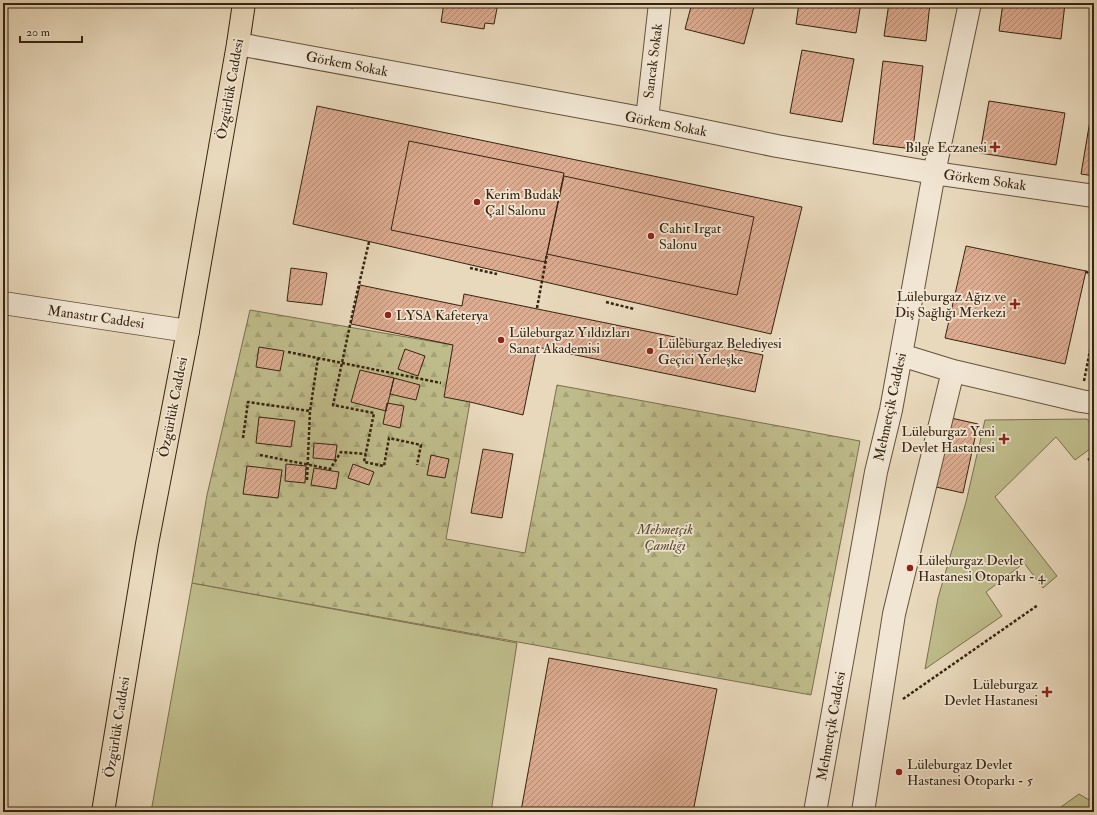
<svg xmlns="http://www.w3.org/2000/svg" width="1097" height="815" viewBox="0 0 1097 815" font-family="'IM FELL Double Pica',serif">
<defs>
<pattern id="forest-firs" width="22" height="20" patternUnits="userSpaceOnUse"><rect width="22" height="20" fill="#bfbc8b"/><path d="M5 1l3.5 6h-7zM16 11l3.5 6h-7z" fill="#a5a177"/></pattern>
<pattern id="building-hatch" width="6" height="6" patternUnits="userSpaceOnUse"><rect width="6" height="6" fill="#dcab90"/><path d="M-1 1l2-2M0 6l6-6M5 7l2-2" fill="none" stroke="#b38b74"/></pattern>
</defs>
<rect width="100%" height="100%" fill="#e9d9bc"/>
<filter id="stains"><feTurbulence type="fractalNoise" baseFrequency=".005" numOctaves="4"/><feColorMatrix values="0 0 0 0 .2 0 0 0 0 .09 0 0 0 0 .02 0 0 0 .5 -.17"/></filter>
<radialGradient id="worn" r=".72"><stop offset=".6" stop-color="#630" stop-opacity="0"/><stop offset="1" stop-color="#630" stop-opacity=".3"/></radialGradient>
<!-- grass -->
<path fill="#bfbc8b" stroke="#7a704e" d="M1087 419 1094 428V446L1075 460 1056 437 995 497 1057 576 1043 588 1024 563 986 592 1002 616 925 669 938 598 966 502 985 420Z
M192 583 517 643 491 812H151Z
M1079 794 1094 803V812H1054Z"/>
<!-- forest -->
<path fill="url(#forest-firs)" stroke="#7a704e" d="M250 310 453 345 470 402 446 539 525 553 557 385 860 441 811 695 192 583 207 495Z"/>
<!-- building -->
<path fill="url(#building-hatch)" stroke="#362410" d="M326 3H354L353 8Z
M444 3H498L494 24 485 23 484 29 441 22Z
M692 3H755L744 44 685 29Z
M799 3H861L856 33 796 24Z
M889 3H930L926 41 884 36Z
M1003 3H1065L1061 39 999 31Z
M802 50 854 59 842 122 790 113Z
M883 61 923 66 913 149 873 144Z
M1094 97V176L1081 174Z
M989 101 1065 113 1056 165 980 153Z
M317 106 802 207 771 334 293 224Z
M409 141 564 173 545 262 391 230Z
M564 176 754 217 737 295 547 254Z
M966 246 1086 271 1065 364 945 338Z
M291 268 327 273 322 305 287 301Z
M360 285 462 306 464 294 763 355 755 392 537 347 523 415 470 402 444 397 453 345 351 324Z
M259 347 284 351 280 371 256 367Z
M405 349 425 356 418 376 398 369Z
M360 370 394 378 386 411 351 402Z
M394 378 420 385 416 400 390 394Z
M387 403 404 406 400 428 383 424Z
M259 417 295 421 291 447 256 443Z
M951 418 978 424 963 493 936 487Z
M314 443 337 445 335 460 313 458Z
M483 449 513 454 502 518 471 513Z
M431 455 449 459 445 478 427 475Z
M286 464 306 466 305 483 285 481Z
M353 464 374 472 369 485 348 478Z
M247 466 282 470 278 498 243 494Z
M314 468 339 472 336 489 311 485Z
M549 658 717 689 693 812H527L521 811Z"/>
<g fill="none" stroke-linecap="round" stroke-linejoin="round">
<defs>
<path id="minor" d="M238 44 647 119 777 146 934 173 1094 196
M647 119 660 3
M3 303 188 331
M901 355 953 371
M815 812 876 472 891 410 934 173 970 3
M863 812 894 614 953 371 1081 401 1094 403"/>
<path id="major" d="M103 812 147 544 188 331 238 44 244 3"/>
</defs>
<!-- minor casing -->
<use href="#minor" stroke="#63513b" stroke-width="24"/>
<!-- major casing -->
<use href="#major" stroke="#362410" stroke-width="24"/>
<!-- path -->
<path stroke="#362410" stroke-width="2.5" stroke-dasharray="3 2" stroke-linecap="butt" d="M369 242 356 297 333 405 374 413 364 462 384 466 389 438 421 445 417 465
M470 268 497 274
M1086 271 1094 280
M606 302 634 309
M537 308 547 254
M288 352 441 383
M1084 381 1094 330
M243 438 248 402 310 411 318 358
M260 455 330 469 341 452 366 454
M1088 460 1094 456
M307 480 310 411
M903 699 1038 605"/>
<!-- minor -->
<use href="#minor" stroke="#f1e6d3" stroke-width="22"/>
<!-- major -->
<use href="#major" stroke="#e9d9bc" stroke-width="22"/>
</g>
<!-- markers -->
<g fill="#8f2418" stroke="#f1e6d3" stroke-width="1.5">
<path d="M993 141h4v4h4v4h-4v4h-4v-4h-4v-4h4z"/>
<circle cx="477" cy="202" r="4"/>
<circle cx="651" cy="236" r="4"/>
<path d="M1013 298h4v4h4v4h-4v4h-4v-4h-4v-4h4z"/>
<circle cx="388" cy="315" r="4"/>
<circle cx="501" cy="340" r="4"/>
<circle cx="650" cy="351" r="4"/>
<path d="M1002 433h4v4h4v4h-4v4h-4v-4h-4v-4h4z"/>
<circle cx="910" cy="568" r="4"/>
<path d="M1045 686h4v4h4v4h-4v4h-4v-4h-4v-4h4z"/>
<circle cx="899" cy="772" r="4"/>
</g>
<g text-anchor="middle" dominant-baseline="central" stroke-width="3.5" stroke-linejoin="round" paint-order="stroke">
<!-- street labels -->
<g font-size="14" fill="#362410" stroke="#f1e6d3">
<text transform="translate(653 61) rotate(-83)">Sancak Sokak</text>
<text transform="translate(347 64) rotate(11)">Görkem Sokak</text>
<text transform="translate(230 89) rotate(-80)">Özgürlük Caddesi</text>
<text transform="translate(666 124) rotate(11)">Görkem Sokak</text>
<text transform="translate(985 180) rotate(8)">Görkem Sokak</text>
<text transform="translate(96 317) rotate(8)">Manastır Caddesi</text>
<text transform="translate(173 407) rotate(-79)">Özgürlük Caddesi</text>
<text transform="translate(890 407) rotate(-78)">Mehmetçik Caddesi</text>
<text transform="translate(831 726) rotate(-80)">Mehmetçik Caddesi</text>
<text transform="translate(117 727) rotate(-81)">Özgürlük Caddesi</text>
</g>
<!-- poi labels -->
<g font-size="14" fill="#362410" stroke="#f1e6d3" text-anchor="start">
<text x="987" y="147" text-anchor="end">Bilge Eczanesi</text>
<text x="485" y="194">Kerim Budak<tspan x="485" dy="16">Çal Salonu</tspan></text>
<text x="659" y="228">Cahit Irgat<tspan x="659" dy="16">Salonu</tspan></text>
<text x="1006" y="296" text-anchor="end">Lüleburgaz Ağız ve<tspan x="1006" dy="16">Diş Sağlığı Merkezi</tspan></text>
<text x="396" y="315">LYSA Kafeterya</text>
<text x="509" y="332">Lüleburgaz Yıldızları<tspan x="509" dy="16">Sanat Akademisi</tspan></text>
<text x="658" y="343">Lüleburgaz Belediyesi<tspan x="658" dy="16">Geçici Yerleşke</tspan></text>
<text x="995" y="431" text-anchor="end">Lüleburgaz Yeni<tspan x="995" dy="16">Devlet Hastanesi</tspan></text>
<text x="918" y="560">Lüleburgaz Devlet<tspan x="918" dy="16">Hastanesi Otoparkı - 4</tspan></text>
<text x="1038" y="684" text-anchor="end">Lüleburgaz<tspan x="1038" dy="16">Devlet Hastanesi</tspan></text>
<text x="907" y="764">Lüleburgaz Devlet<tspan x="907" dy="16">Hastanesi Otoparkı - 5</tspan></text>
</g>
<!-- park labels -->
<g font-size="14" font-style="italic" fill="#584a2f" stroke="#f1e6d3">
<text x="665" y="529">Mehmetçik<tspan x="665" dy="16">Çamlığı</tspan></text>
</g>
</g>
<!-- margin -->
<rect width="1097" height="815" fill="none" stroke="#e9d9bc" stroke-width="16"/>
<rect x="4" y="4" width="1089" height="807" fill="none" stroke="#362410" stroke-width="2"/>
<rect x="8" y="8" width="1081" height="799" fill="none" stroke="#362410"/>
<!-- scale -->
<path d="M20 36v6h62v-6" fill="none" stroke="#362410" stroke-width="2"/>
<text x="26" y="36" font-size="12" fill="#362410" stroke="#f1e6d3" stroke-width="3" paint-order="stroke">20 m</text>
<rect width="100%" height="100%" filter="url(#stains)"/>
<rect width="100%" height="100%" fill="url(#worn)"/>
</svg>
